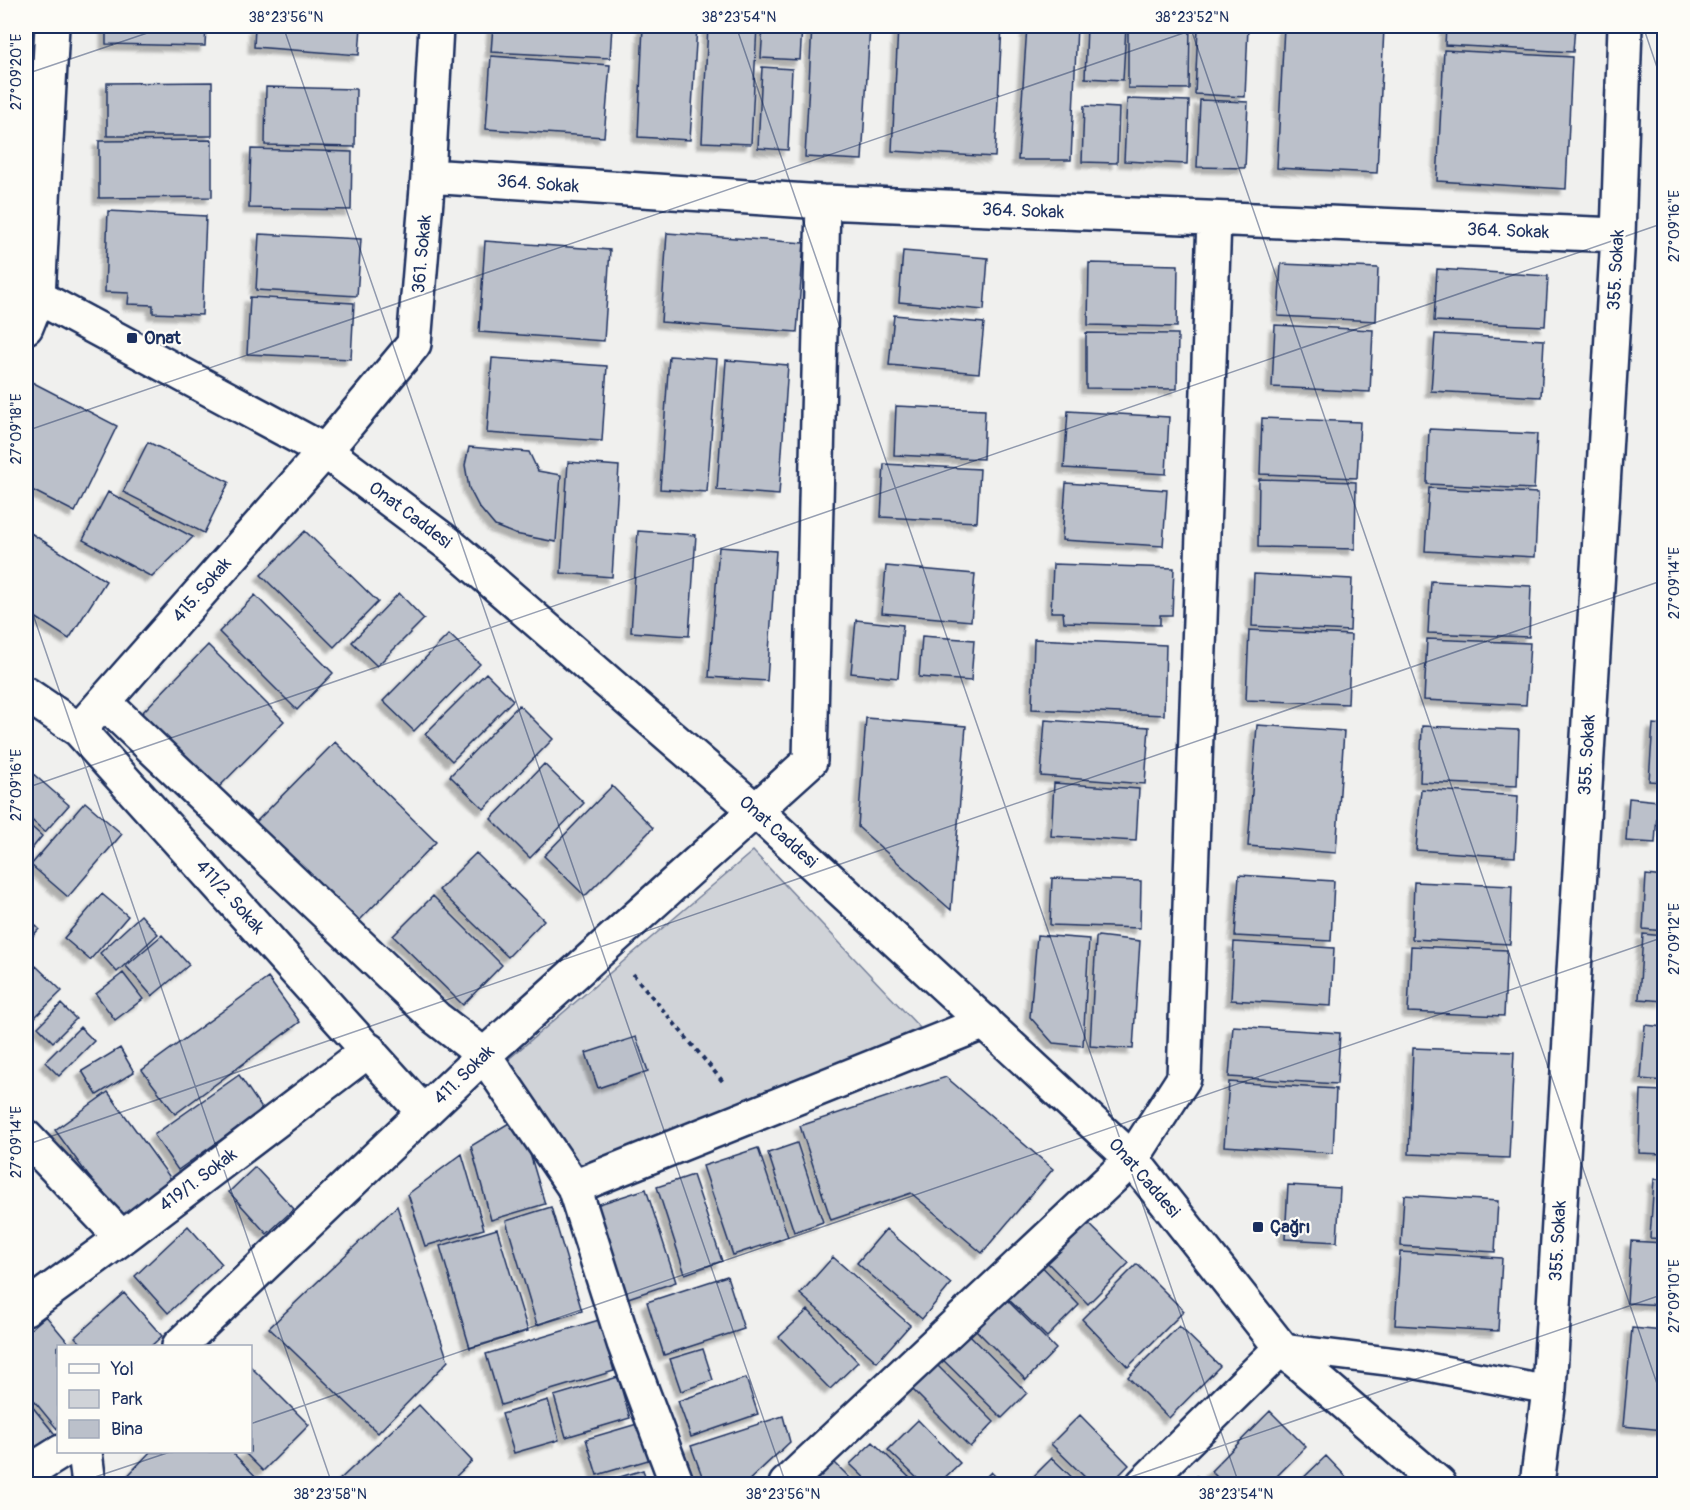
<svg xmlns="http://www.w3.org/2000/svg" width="1690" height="1510" viewBox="0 0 1690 1510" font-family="Pangolin,sans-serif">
<defs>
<filter id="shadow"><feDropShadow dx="-5.5" dy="5.5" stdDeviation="1.5" flood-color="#0004"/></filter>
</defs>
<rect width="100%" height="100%" fill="#f0f0ee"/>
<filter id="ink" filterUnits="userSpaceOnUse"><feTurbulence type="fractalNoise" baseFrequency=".0167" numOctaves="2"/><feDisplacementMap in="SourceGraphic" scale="12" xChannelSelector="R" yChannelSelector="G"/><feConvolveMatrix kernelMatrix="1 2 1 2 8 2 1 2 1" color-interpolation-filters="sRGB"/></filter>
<g filter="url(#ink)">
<!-- green -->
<path fill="#d0d3d8" stroke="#76819b" stroke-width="1.5" d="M753 851 920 1028 572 1174 504 1063Z"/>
<!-- building -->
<path fill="#bbc0ca" stroke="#1b2f5e" stroke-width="1.5" filter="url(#shadow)" d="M106 26H206L205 46 106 44Z
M255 26H361L359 55 254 47Z
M493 26H612L610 58 491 52Z
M643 26H697L690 140 638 137Z
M708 26H757L751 144 702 142Z
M763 26H802L800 60 761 58Z
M812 26H870L862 160 805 157Z
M898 26H1002L995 157 892 151Z
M1027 26H1077L1071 160H1018Z
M1087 26H1126L1123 80 1085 78Z
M1128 26H1190L1189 89 1128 88Z
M1284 26 1384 28 1377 173 1277 168Z
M1446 26H1575L1573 52 1445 45Z
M1198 27 1248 28 1245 97 1195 94Z
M1444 50 1572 57 1566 189 1437 181Z
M491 56 610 65 604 137 486 129Z
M762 67 792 69 788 150 758 148Z
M212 82V136H107V83Z
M266 87 356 89 355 147 265 145Z
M1127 99 1189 101 1187 164 1124 161Z
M1200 100 1248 102 1245 168 1197 167Z
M1084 106 1119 108 1117 163 1082 162Z
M212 140V197L99 198V141Z
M251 149 352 152 351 210 249 208Z
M108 211 206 216 202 315 153 313V305L128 304 129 293 105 292Z
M667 233 804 243 797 332 661 322Z
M259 234 361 239 357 296 256 290Z
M485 241 610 250 604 341 479 332Z
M903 251 988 258 984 310 899 302Z
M1089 263 1178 265 1177 327 1088 325Z
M1281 264 1378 268 1376 321 1278 316Z
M1437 269 1548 276 1545 326 1434 321Z
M250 297 354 303 351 359 247 354Z
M894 315 984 323 979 373 889 365Z
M1275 325 1373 330 1370 392 1272 387Z
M1086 333 1178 334 1177 389 1086 388Z
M1435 334 1544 340 1541 397 1431 391Z
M669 356 717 359 707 492 660 489Z
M492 358 607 366 602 441 487 433Z
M726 360 788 365 779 495 717 490Z
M26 379 117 426 75 512 26 487Z
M896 406 985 410 983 459 894 455Z
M1068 411 1169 417 1166 474 1064 468Z
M1262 418 1360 422 1357 478 1260 474Z
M1429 429 1537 434 1534 489 1427 484Z
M148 442 229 482 204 533 123 492Z
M469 447 529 452 538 471 561 475 556 542 515 534 495 526 479 507 469 488 465 465Z
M568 462 619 466 612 577 561 573Z
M884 464 980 469 977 522 881 517Z
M1259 479 1356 482 1355 549 1258 547Z
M1066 483 1167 490 1163 546 1062 540Z
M1429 488 1538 493 1535 557 1425 551Z
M108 492 193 537 152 577 83 540Z
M26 530 106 581 69 639 26 611Z
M305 531 378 602 334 647 261 575Z
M638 531 696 535 689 636 631 632Z
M719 547 776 551 767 681 709 677Z
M1053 564 1174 568 1172 615H1160V625L1064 622 1063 612H1051Z
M886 566 975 574 971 621 882 613Z
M1254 574 1352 579 1350 631 1252 626Z
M1431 581 1531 586 1529 637 1428 633Z
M399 593 424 619 377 666 352 642Z
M255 595 333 673 297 710 219 632Z
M856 620 903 625 898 678 851 673Z
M1249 630 1351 635 1348 704 1246 700Z
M449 634 480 664 414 731 383 701Z
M922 636 974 640 971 681 919 677Z
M1034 639 1166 645 1164 715 1032 709Z
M1427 639 1530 643 1526 705 1424 700Z
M208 645 284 721 217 789 141 714Z
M486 673 513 700 452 761 425 734Z
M519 705 553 739 484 809 450 776Z
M866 718 966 726 951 910 858 827Z
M1045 720 1149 727 1145 784 1041 776Z
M1653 724 1664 725V782L1649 781Z
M1257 725 1344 731 1336 853 1248 846Z
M1422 726 1519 730 1517 786 1420 782Z
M335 742 436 842 358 922 256 822Z
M544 764 584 803 530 858 491 819Z
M31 772 69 805 45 832 26 815V779Z
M1054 783 1139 789 1136 841 1051 836Z
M612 786 653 828 585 896 544 856Z
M1421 789 1518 796 1515 857 1416 850Z
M1629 798 1658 801 1655 843 1626 841Z
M85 802 122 834 68 897 31 865Z
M26 822 42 836 26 856Z
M476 853 544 920 508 957 439 890Z
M1239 875 1334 881 1331 941 1235 936Z
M1646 875 1664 877V931L1643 929Z
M1052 878 1141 881 1140 928 1050 925Z
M1414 882 1512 886 1510 944 1412 939Z
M102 894 128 916 90 960 64 938Z
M433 896 502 965 463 1005 393 936Z
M141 915 158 934 117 972 100 953Z
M26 916 39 929 26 943Z
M1643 934 1664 936V1001L1639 999Z
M162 935 189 965 152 996 126 966Z
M1037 935 1089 939 1083 1046 1053 1043 1030 1017Z
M1098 936 1140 941 1133 1049 1090 1046 1096 938Z
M1234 942 1334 948 1331 1006 1231 1000Z
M1411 946 1507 950 1504 1016 1408 1012Z
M36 966 62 991 35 1017 26 1007V976Z
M123 973 143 999 115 1020 96 994Z
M268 978 300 1022 175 1114 142 1070Z
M61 1004 76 1019 53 1042 38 1027Z
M1645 1025 1664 1027V1081L1641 1079Z
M1233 1026 1340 1033 1337 1084 1229 1077Z
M80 1027 94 1041 59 1076 45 1062Z
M636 1037 648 1071 598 1088 586 1053Z
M120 1048 134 1072 97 1095 82 1071Z
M1413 1048 1514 1052 1509 1158 1409 1154Z
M239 1075 263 1110 178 1170 154 1135Z
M946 1077 1053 1169 982 1253 911 1193 831 1220 800 1126Z
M1229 1082 1336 1089 1333 1153 1224 1146Z
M1641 1090 1664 1091V1154L1639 1153Z
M108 1092 177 1187 124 1225 55 1130Z
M519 1117 545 1204 491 1220 471 1146Z
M797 1143 823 1222 794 1232 768 1153Z
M758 1148 788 1237 733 1255 703 1166Z
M462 1154 484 1229 425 1246 408 1194Z
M255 1167 294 1209 267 1234 229 1192Z
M693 1175 722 1261 685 1274 657 1187Z
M1654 1179 1664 1180V1239L1650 1238Z
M1288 1185 1340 1188 1337 1242 1285 1239Z
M646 1189 676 1282 622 1300 590 1207Z
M1404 1195 1498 1201 1495 1252 1401 1246Z
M397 1206 448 1361 378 1433 269 1328Z
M551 1207 582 1311 537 1325 506 1221Z
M1082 1217 1129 1263 1088 1304 1042 1257Z
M188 1226 222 1264 168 1313 135 1276Z
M497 1229 528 1331 470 1348 440 1246Z
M886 1229 951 1284 922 1319 857 1263Z
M1631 1241 1664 1243V1305L1627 1303Z
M1400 1252 1502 1258 1498 1331 1395 1325Z
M1032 1256 1079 1305 1047 1337 999 1290Z
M833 1257 910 1325 877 1362 800 1294Z
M1137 1264 1184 1311 1128 1367 1082 1319Z
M727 1276 744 1329 664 1355 647 1302Z
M996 1289 1056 1349 1026 1380 966 1320Z
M124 1293 162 1336 151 1346H84L75 1337Z
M808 1310 858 1362 830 1389 779 1337Z
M46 1316 71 1346H58V1428L57 1429 26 1391V1333Z
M599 1320 614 1371 501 1405 486 1354Z
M960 1325 1027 1393 1002 1418 934 1351Z
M1179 1326 1220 1366 1169 1418 1128 1377Z
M1632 1328 1664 1331V1430L1623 1426Z
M703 1349 713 1380 681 1391 670 1359Z
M936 1364 994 1422 970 1447 911 1388Z
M250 1366 309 1425 263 1471 244 1452H250Z
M618 1377 630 1418 566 1437 554 1396Z
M746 1378 758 1414 691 1437 678 1401Z
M26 1399 58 1438 26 1466Z
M548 1400 559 1440 514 1453 502 1414Z
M419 1405 472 1461 448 1484H335Z
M1270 1411 1306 1447 1269 1484H1224L1211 1471Z
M1080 1415 1129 1465 1110 1484H1092L1051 1444Z
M783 1416 790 1442 745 1484H705L691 1446Z
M918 1420 960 1463 938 1484H923L888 1450Z
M644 1422 655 1458 597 1475 586 1439Z
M873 1442 916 1484H871L850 1464Z
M150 1452H232L263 1484H120Z
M1326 1456 1353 1484H1297Z
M1052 1458 1079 1484H1039L1032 1478Z
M832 1460 856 1484H807Z
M643 1470 648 1484H597Z
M991 1472 1003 1484H979Z
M1197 1476 1205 1484H1189Z
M590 1480 592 1484H574Z"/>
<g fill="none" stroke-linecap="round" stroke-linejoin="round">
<defs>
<path id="service" d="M1281 1348 1412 1364 1549 1390"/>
<path id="minor" d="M428 176 823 202 1618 235
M26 327 38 297 52 26
M26 694 79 730 424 1113
M104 702 436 1018 484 1055 574 1187 985 1022
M79 730 325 451 414 344 428 176 436 26
M26 1137 122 1238
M574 1187 624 1343 677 1484
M26 1308 122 1238 369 1050
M179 1346 484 1055 810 761 823 202
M85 1452 89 1484
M26 1474 61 1452
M786 1484 1132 1159 1184 1078 1214 219
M1143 1484 1281 1348
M1537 1484 1549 1390 1618 235 1625 26"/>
<path id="secondary" d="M26 294 38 297 325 451 450 545 755 810 1132 1159 1281 1348 1439 1484"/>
</defs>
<!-- service casing -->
<use href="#service" stroke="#1b2f5e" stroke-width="32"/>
<!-- minor casing -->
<use href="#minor" stroke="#1b2f5e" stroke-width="38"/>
<!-- secondary casing -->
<use href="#secondary" stroke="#1b2f5e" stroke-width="38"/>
<!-- path -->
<path stroke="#1b2f5e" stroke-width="4" stroke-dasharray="4.5 4.5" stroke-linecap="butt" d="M633 974 724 1083"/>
<!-- service -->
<use href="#service" stroke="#fdfcf7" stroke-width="27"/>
<!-- minor -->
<use href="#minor" stroke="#fdfcf7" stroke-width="33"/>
<!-- secondary -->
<use href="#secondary" stroke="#fdfcf7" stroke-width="33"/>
</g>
</g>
<!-- ticks -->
<path fill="none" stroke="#1b2f5e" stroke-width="1.5" stroke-opacity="0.45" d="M283 26 786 1484M736 26 1239 1484M1190 26 1664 1404M1643 26 1664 88M26 74 168 26M26 431 1204 26M26 594 332 1484M26 788 1664 223M26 1145 1664 580M250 1424 1664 937M74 1484 170 1452M1110 1484 1664 1294"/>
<!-- markers -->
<g fill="#1b2f5e" stroke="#fdfcf7" stroke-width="2">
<rect x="126" y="332" width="12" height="12" rx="3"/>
<rect x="1252" y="1221" width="12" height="12" rx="3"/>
</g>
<g text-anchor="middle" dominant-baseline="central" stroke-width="4.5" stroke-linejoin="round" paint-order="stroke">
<!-- street labels -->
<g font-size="18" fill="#1b2f5e" stroke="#fdfcf7">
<text transform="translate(538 184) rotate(4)">364. Sokak</text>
<text transform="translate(1023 211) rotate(2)">364. Sokak</text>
<text transform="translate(1508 231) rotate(2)">364. Sokak</text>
<text transform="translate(422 254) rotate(-85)">361. Sokak</text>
<text transform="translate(1616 270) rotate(-87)">355. Sokak</text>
<text transform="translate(410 515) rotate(37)">Onat Caddesi</text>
<text transform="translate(202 590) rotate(-49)">415. Sokak</text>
<text transform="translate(1587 755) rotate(-87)">355. Sokak</text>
<text transform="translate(778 832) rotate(42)">Onat Caddesi</text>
<text transform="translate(230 897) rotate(48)">411/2. Sokak</text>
<text transform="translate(464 1075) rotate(-44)">411. Sokak</text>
<text transform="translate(1144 1178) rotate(49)">Onat Caddesi</text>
<text transform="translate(198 1180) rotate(-37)">419/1. Sokak</text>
<text transform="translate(1558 1241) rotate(-87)">355. Sokak</text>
</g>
<!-- poi labels -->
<g font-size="18" font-weight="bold" fill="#1b2f5e" stroke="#fdfcf7" text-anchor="start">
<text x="144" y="338">Onat</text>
<text x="1270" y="1227">Çağrı</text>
</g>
</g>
<!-- margin -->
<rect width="1690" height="1510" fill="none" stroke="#fdfcf7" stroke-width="66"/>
<!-- legend -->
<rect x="57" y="1345" width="195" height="108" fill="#fdfcf7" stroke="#a3aaba" stroke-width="1.5"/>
<rect x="69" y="1364" width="30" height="9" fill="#fdfcf7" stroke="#a3aaba" stroke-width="1.5"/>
<text x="111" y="1375" font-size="18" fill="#1b2f5e">Yol</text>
<rect x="69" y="1390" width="30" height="18" fill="#d0d3d8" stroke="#a3aaba" stroke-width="1.5"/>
<text x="111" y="1405" font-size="18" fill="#1b2f5e">Park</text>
<rect x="69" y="1420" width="30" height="18" fill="#bbc0ca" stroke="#a3aaba" stroke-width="1.5"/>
<text x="111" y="1435" font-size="18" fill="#1b2f5e">Bina</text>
<rect x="33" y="33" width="1624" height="1444" fill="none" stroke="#1b2f5e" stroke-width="2"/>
<g font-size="15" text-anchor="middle" fill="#1b2f5e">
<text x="286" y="22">38°23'56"N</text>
<text x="739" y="22">38°23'54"N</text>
<text x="1192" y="22">38°23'52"N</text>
<text transform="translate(16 72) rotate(-90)" y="5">27°09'20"E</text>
<text transform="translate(1674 226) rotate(-90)" y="5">27°09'16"E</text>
<text transform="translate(16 429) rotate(-90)" y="5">27°09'18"E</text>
<text transform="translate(1674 583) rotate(-90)" y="5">27°09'14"E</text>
<text transform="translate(16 785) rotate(-90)" y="5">27°09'16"E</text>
<text transform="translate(1674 939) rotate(-90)" y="5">27°09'12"E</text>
<text transform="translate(16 1142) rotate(-90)" y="5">27°09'14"E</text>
<text transform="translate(1674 1296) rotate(-90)" y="5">27°09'10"E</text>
<text x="330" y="1499">38°23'58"N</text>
<text x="783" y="1499">38°23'56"N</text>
<text x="1236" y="1499">38°23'54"N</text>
</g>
</svg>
